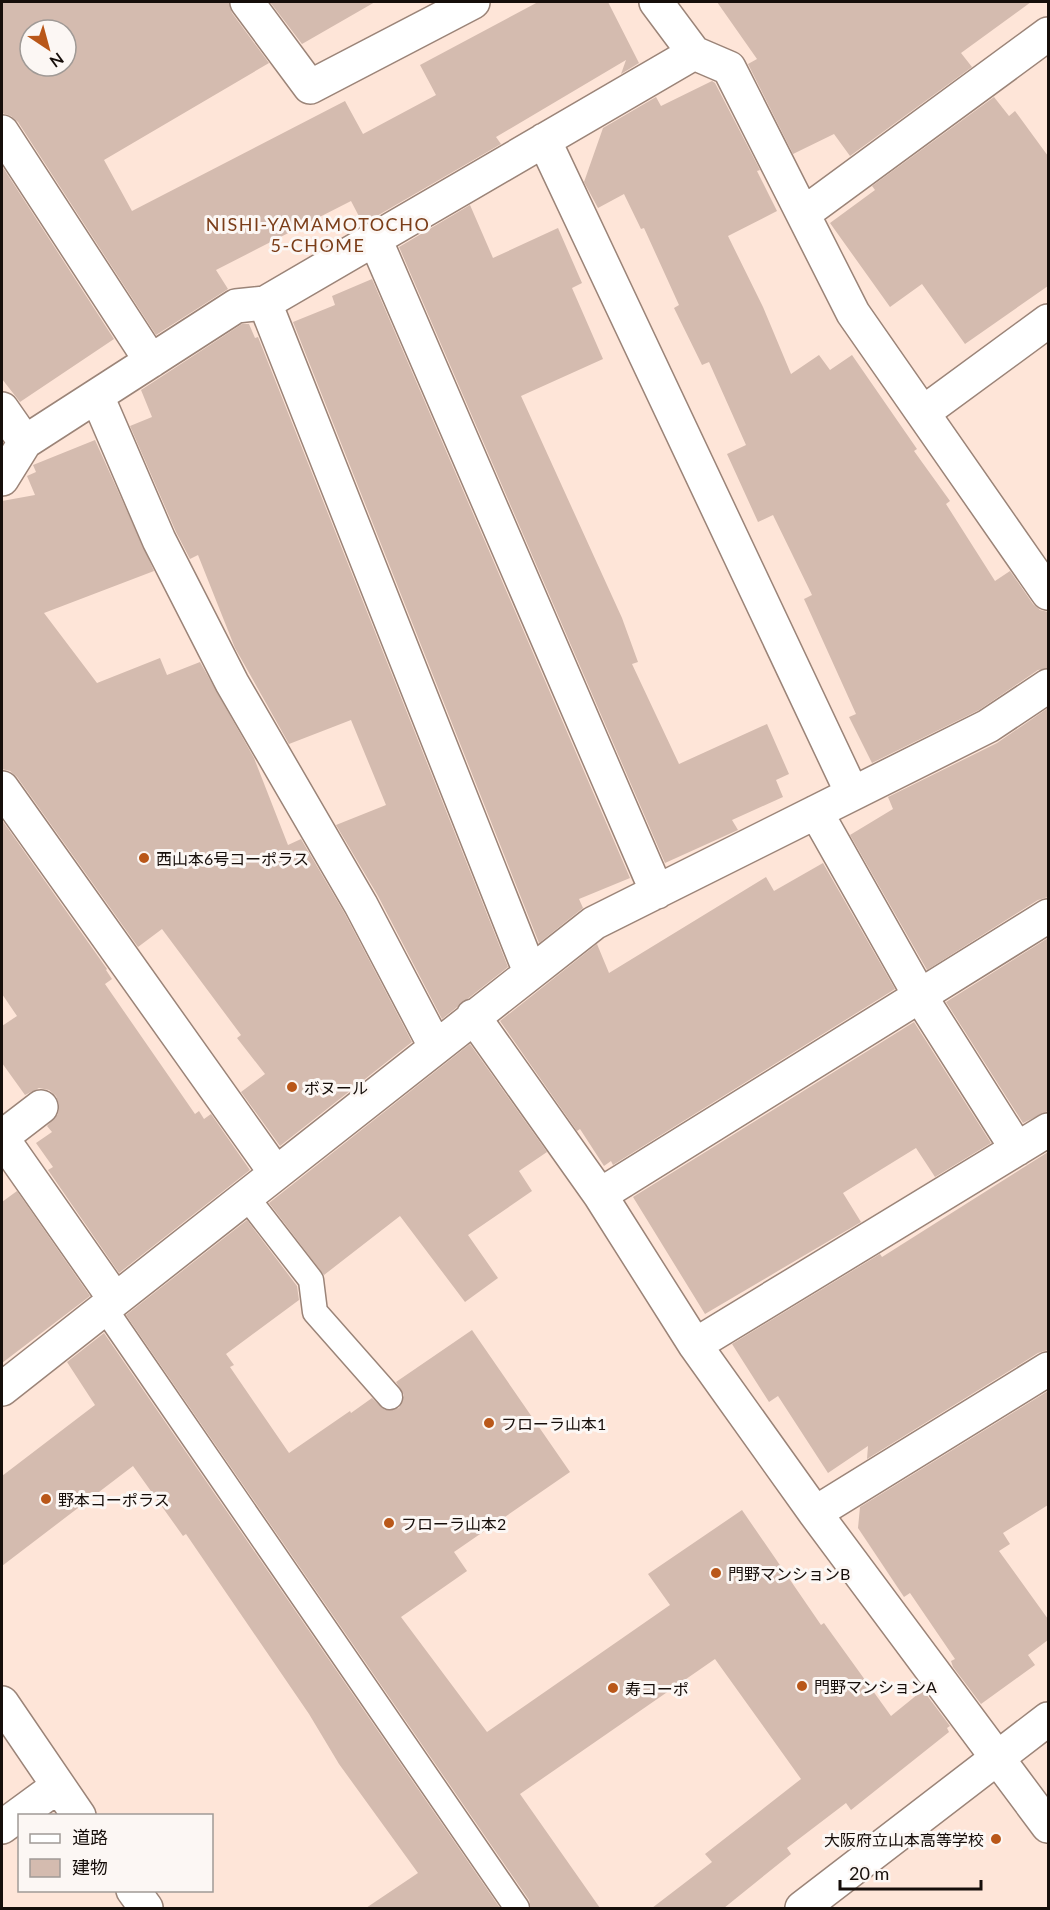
<svg xmlns="http://www.w3.org/2000/svg" width="1050" height="1910" viewBox="0 0 1050 1910" font-family="Lato,'Noto Sans JP',sans-serif">
<rect width="100%" height="100%" fill="#fee5d8"/>
<!-- building -->
<path fill="#d4bbaf" fill-rule="evenodd" d="M2 2H229L232 13 269 63 104 160 132 211 345 101 363 134 436 95 420 65 538 2H608L639 63 621 74 626 60 496 137 501 144 363 224 351 201 216 270 228 289 156 335 18 122 11 116 2 113ZM30 30H66V66H30Z
M270 2H375L302 44Z
M717 2H1031L961 53 972 67 850 156 834 134 793 154 748 64 757 59Z
M712 81 715 83 760 170 757 171 777 211 728 236 763 307 791 374 819 355 830 370 852 355 917 449 914 451 950 501 946 504 995 581 1010 571 1033 604 1040 610 1048 612V668L1038 670 979 710 872 763 849 717 856 714 804 599 812 595 773 515 758 522 727 454 746 445 709 362 702 365 674 308 679 305 644 228 641 229 624 194 598 208 584 182 603 128 656 97 661 106Z
M994 97 1009 116 1015 111 1048 156V286L965 344 922 284 890 307 830 223 875 190 872 186Z
M2 166 114 339 20 402 2 379Z
M470 205 493 258 558 228 582 283 572 288 603 359 521 396 622 618 638 662 632 664 679 764 767 724 789 774 776 780 783 797 732 820 738 830 665 863 399 247Z
M372 279 630 878 579 899 583 908 539 943 293 322 335 305 332 296Z
M242 324H249L255 338 258 337 508 967 442 1019 378 896 336 825 386 805 351 720 289 744 235 648 198 555 190 559 176 532 130 426 152 417 141 390Z
M95 440 154 571 44 613 97 683 160 658 167 675 200 662 254 758 288 845 301 839 345 914 412 1042 280 1146 241 1092 265 1074 237 1038 241 1035 162 929 138 947 17 777 10 771 2 769V501L35 495 27 476 36 472 33 465Z
M1048 708V897L1038 900 927 970 850 835 893 809 888 797 997 743Z
M2 820 107 969 106 970 112 979 105 984 195 1114 199 1111 204 1119 211 1114 250 1170 119 1273 48 1170 53 1167 36 1143 52 1132 47 1126 58 1114 59 1104 56 1096 49 1090 39 1088 25 1095 2 1063V1026L17 1016 2 994Z
M823 863 895 989 613 1165 611 1161 604 1166 580 1129 577 1131 500 1021 597 944 609 973 766 877 774 891Z
M1048 938V1111L1023 1123 946 1002Z
M914 1022 991 1143 935 1177 916 1148 843 1193 861 1222 705 1314 633 1197Z
M470 1044 547 1152 519 1171 532 1191 468 1235 498 1278 465 1302 400 1216 324 1275 269 1203Z
M1048 1152V1350L1038 1353 867 1459 868 1446 828 1473 778 1396 769 1402 732 1344 880 1254 882 1257Z
M17 1191 90 1296 2 1363V1202Z
M247 1220 297 1286 299 1300 226 1354 234 1365 230 1367 289 1453 350 1411 351 1413 372 1398 385 1410 399 1408 404 1395 396 1382 472 1330 570 1472 454 1552 467 1571 401 1617 487 1732 670 1605 648 1574 742 1510 821 1625 824 1623 891 1716 923 1690 950 1726 947 1728 949 1732 851 1810 846 1803 787 1848 791 1854 724 1908H652L712 1862 705 1854 801 1779 715 1659 520 1794 600 1908H531L529 1900 126 1315Z
M104 1333 500 1908H366L418 1873 339 1764 309 1714 186 1534 183 1536 133 1466 2 1566V1476L95 1405 67 1362Z
M1048 1391V1505L1003 1533 1010 1544 999 1551 1048 1619V1640L1028 1655 1035 1665 981 1704 953 1667 951 1661 955 1659 910 1593 904 1597 858 1528 860 1507Z"/>
<g fill="none" stroke-linecap="round" stroke-linejoin="round">
<defs>
<path id="service" d="M245 1195 311 1280 315 1312 390 1397
M103 1306 517 1908"/>
<path id="minor" d="M247 2 310 87 473 2
M656 2 694 53 729 68 853 313 1048 593
M2 132 151 361
M544 140 852 793
M803 214 1048 34
M375 239 657 892
M265 303 530 972
M97 396 159 540 232 683 361 905 435 1046
M2 409 25 442 236 306 265 303 694 53
M924 412 1048 321
M2 479 25 442
M2 788 275 1172
M816 812 920 996 1017 1149
M473 1016 600 1195 695 1345 815 1513 1048 1826
M2 1137 41 1107
M2 1138 114 1298
M600 1195 1048 916
M695 1345 1048 1130
M2 1389 594 923 988 726 1048 686
M815 1513 1048 1369
M2 1703 79 1816
M2 1827 58 1786
M133 1890 146 1908"/>
<path id="tertiary" d="M802 1908 1048 1719"/>
</defs>
<!-- service casing -->
<use href="#service" stroke="#9b8478" stroke-width="27"/>
<!-- minor casing -->
<use href="#minor" stroke="#9b8478" stroke-width="36"/>
<!-- tertiary casing -->
<use href="#tertiary" stroke="#9b8478" stroke-width="36"/>
<!-- service -->
<use href="#service" stroke="#fff" stroke-width="24"/>
<!-- minor -->
<use href="#minor" stroke="#fff" stroke-width="33"/>
<!-- tertiary -->
<use href="#tertiary" stroke="#fff" stroke-width="33"/>
</g>
<!-- markers -->
<g fill="#b95719" stroke="#fcf7f4" stroke-width="2">
<circle cx="144" cy="858" r="6"/>
<circle cx="292" cy="1087" r="6"/>
<circle cx="489" cy="1423" r="6"/>
<circle cx="46" cy="1499" r="6"/>
<circle cx="389" cy="1523" r="6"/>
<circle cx="716" cy="1573" r="6"/>
<circle cx="802" cy="1686" r="6"/>
<circle cx="613" cy="1688" r="6"/>
<circle cx="996" cy="1839" r="6"/>
</g>
<g text-anchor="middle" dominant-baseline="central" stroke-width="6" stroke-linejoin="round" paint-order="stroke">
<!-- poi labels -->
<g font-size="16" fill="#160e0a" stroke="#fcf7f4" text-anchor="start">
<text x="156" y="858">西山本6号コーポラス</text>
<text x="304" y="1087">ボヌール</text>
<text x="501" y="1423">フローラ山本1</text>
<text x="58" y="1499">野本コーポラス</text>
<text x="401" y="1523">フローラ山本2</text>
<text x="728" y="1573">門野マンションB</text>
<text x="814" y="1686">門野マンションA</text>
<text x="625" y="1688">寿コーポ</text>
<text x="984" y="1839" text-anchor="end">大阪府立山本高等学校</text>
</g>
<!-- neighbourhood labels -->
<g font-size="18" letter-spacing="1.5" fill="#7b3d18" stroke="#fcf7f4">
<text x="318" y="224">NISHI-YAMAMOTOCHO<tspan x="318" dy="21">5-CHOME</tspan></text>
</g>
</g>
<!-- border -->
<rect width="1050" height="1910" fill="none" stroke="#160e0a" stroke-width="6"/>
<!-- legend -->
<rect x="18" y="1814" width="195" height="78" fill="#fcf7f4" stroke="#a09a96" stroke-width="1.5"/>
<rect x="30" y="1834" width="30" height="9" fill="#ffffff" stroke="#a09a96" stroke-width="1.5"/>
<text x="72" y="1844" font-size="18" fill="#160e0a">道路</text>
<rect x="30" y="1859" width="30" height="18" fill="#d4bbaf" stroke="#a09a96" stroke-width="1.5"/>
<text x="72" y="1874" font-size="18" fill="#160e0a">建物</text>
<!-- north arrow -->
<g transform="translate(48 48) rotate(144)"><circle r="28" fill="#fcf7f4" stroke="#a09a96" stroke-width="1.5"/>
<path d="M0-4.5L10 22L0 15L-10 22Z" fill="#b95719"/>
<text y="-9" font-size="16" font-weight="bold" text-anchor="middle" fill="#160e0a">N</text>
</g>
<!-- scale -->
<path d="M840 1880v9h141v-9" fill="none" stroke="#160e0a" stroke-width="3"/>
<text x="849" y="1880" font-size="18" fill="#160e0a" stroke="#fcf7f4" stroke-width="4.5" paint-order="stroke">20 m</text>
</svg>
